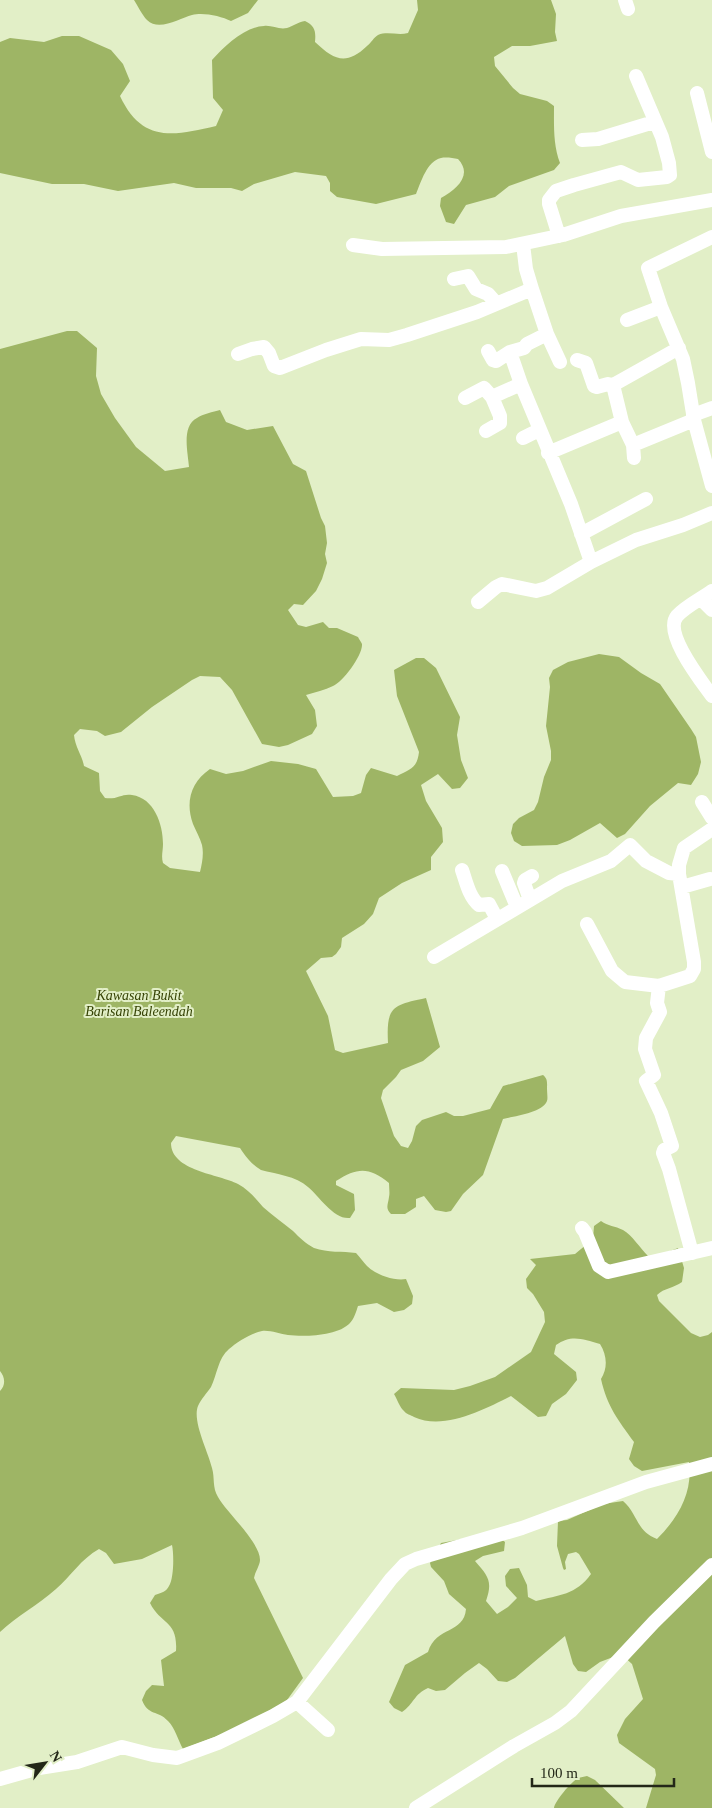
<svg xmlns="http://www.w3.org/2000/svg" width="712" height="1808" viewBox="0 0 712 1808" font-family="Georgia,serif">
<rect width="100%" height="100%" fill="#e2efc7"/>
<!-- forest -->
<path fill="#9eb565" d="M134 0H258L248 13 231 21C221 16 203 12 192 15 180 18 159 32 147 20 142 15 138 6 134 0Z
M417 0H551L556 14 555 32 557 41 530 46H512L494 57 495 66 513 88 520 94 547 101 554 106C554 125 553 145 560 163L554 170 509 186 495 197 466 205 454 224 446 222 440 206 441 198C457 189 473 175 458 159 453 158 446 157 441 158 427 161 421 182 416 194L376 204 337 197 330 191V183L326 176 295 172 254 184 242 191 231 188H196L174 183 118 191 84 184H52L0 173V42L10 38 44 42 62 36H79L111 50 123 64 130 81 120 96C142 143 173 136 216 126L223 110 213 98 212 60C225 46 244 27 264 26 272 25 279 30 287 28 293 26 298 22 305 21 315 26 316 31 315 42 334 60 346 66 367 46 372 42 373 38 378 35 388 31 398 36 408 33L418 10Z
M67 331H77L97 348 96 376 101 394 115 418 136 447 165 471 189 467C188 453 181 426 197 418 203 414 213 412 220 410L226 422 247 430 273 426 293 464 306 471 321 518 325 526 327 543 325 554 327 563 322 579 316 591 303 605 294 604 288 610 298 625 306 627 323 622 329 628H337L358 637C359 639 361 642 362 644 363 655 343 682 333 686 325 690 315 692 306 695L315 710 317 726 312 734 288 745 279 747 262 744 232 690 220 677 200 676 192 680 152 707 121 732 105 736 97 731 80 729 74 735C75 747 82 755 84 766L99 773 100 791 105 798C117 800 122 793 132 795 154 798 163 824 163 844 163 851 161 856 163 863L170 868 200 872C202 864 204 854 202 845 200 838 196 831 193 824 185 802 191 782 210 769L226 774 243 771 271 761 298 764 316 769 333 797 353 796 361 793 366 775 371 768 397 776C410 769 417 769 419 752L397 696 394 670 416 658H424L436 668 460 717 457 735 461 760 468 778 460 788 452 789 438 774 421 785 426 801 442 828 443 842 431 857V870L402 883 379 898 373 914 364 924 342 938 341 947 336 954 332 957 321 958 306 971 328 1016 335 1050 343 1053 388 1043C386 1006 393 1005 426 998L440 1047 423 1061 401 1070 396 1077 383 1090 381 1098 394 1136 401 1146 408 1148 412 1141 416 1126 422 1120 446 1112 454 1116H463L490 1109 503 1086 543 1075C548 1079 547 1083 547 1089 547 1093 548 1098 547 1101 542 1113 515 1116 503 1119L483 1175 463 1194 451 1211 446 1212 435 1210 424 1196 416 1199V1207L405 1214H391C385 1208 388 1205 389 1197 390 1193 389 1188 389 1183 369 1167 358 1167 336 1181V1185L354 1194 355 1210 350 1218C334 1220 319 1196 308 1187 296 1176 276 1174 261 1170 251 1164 246 1157 240 1148L176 1136 171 1143C171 1171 219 1174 238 1184 249 1190 255 1198 263 1207 272 1215 283 1223 293 1231 299 1237 306 1244 314 1248 328 1253 342 1251 356 1253 360 1257 363 1262 367 1266 376 1275 394 1281 406 1279L413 1296 412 1304 404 1310 394 1312 377 1303 358 1306C356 1312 354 1319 350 1323 338 1336 305 1337 288 1335 280 1334 270 1330 262 1331 251 1333 237 1342 229 1349 218 1358 217 1375 211 1387 207 1393 201 1399 198 1406 192 1421 208 1451 212 1468 215 1478 212 1487 218 1497 227 1513 260 1542 260 1560 260 1565 255 1572 254 1578L303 1678 282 1707 233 1730 183 1749C178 1740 175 1728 168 1721 158 1710 148 1716 142 1700L146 1691 152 1685 164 1686 161 1660 176 1651C178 1620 161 1625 150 1603L155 1595C161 1593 166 1592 169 1586 174 1578 174 1554 172 1545L142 1559 114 1564 106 1553 99 1549C81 1559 71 1576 56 1589 38 1605 17 1616 0 1632V1391C6 1385 5 1377 0 1371V349Z
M599 654 619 657 641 673 660 684 691 729 696 737 701 762 698 774 691 785 678 783 650 806 625 834 617 838 600 823 570 840 557 845 522 846 514 841 511 833 513 824 519 818 534 810 538 802 544 777 551 760V751L546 726 550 687 549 678 553 670 568 662Z
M601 1221C608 1226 615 1226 623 1230 632 1235 640 1248 648 1256L652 1258 678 1248 684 1268 682 1282C674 1288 664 1288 657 1295L659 1301 691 1333 700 1337 708 1335 712 1332V1808H646L656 1775 655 1769 619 1743 617 1735 625 1719 643 1699 632 1664 621 1654 600 1662 586 1672 578 1671 573 1664 565 1636 515 1678 507 1682 498 1681 487 1669 479 1663 465 1673 445 1690 436 1691 428 1688C414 1694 414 1704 402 1712L394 1708 389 1702 405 1665 428 1652C436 1626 464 1634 466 1609L449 1594 444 1581 431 1567 430 1563 441 1543 494 1533 505 1542 504 1551 483 1556 475 1561C488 1576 493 1581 486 1601L497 1614 508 1607 517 1598 506 1586 505 1576 510 1569 519 1568 527 1585 528 1597 536 1601C559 1595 576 1595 591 1574L579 1554 576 1552 568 1554 565 1562 566 1569 564 1570 563 1568 557 1546 558 1521 567 1520 603 1504 623 1501C638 1514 636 1531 657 1539 678 1518 693 1493 689 1462L642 1471 634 1466 629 1459 634 1442C618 1420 607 1406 601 1379 608 1368 607 1355 600 1344 583 1339 571 1334 556 1345L554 1354 576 1372 577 1380 566 1394 552 1404 546 1416 538 1417 511 1396C485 1409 444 1431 414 1417 411 1415 406 1414 404 1411 400 1408 397 1399 394 1394L401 1388 454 1390 470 1386 495 1377 531 1352 545 1322 544 1312 533 1294 527 1288 526 1279 536 1265 530 1259 575 1254 593 1239 594 1226Z
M587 1776 595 1780 624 1808H554C555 1801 571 1782 578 1778 581 1777 584 1777 587 1776Z"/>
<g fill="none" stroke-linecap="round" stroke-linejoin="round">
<!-- minor -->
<path stroke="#fff" stroke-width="14" d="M625 0 628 9
M697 93 712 152
M582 140 598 139 654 122
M559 236 549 204V200L556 191 574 185 621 172 638 180 667 177 670 175 669 163 662 137 636 76
M712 237 648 268 661 307 683 359 688 383 694 420 712 486
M353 245 382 249 506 247 563 235 621 216 712 200
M454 279 468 276 476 289 488 294 496 303
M532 289 547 334 560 362
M627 320 661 307
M488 351 493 360 496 361 510 352 524 348 527 344 547 334
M510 352 521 384
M238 354 252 349 264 347 269 353 274 366 280 368 326 350 361 339 389 340 407 335 477 312 532 289 526 269 523 244
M577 360 586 363 594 386 597 387 608 384 613 385
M465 398 484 388 492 397
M693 415 712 408
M622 422 613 385 679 348
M486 431 500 423V416L492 397 521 384 571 504 591 562
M523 438 539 430
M633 445 694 420
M548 453 622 422 633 445 634 458
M581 534 646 499
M712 591C701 599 686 606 677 616 663 633 702 682 712 696
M701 599 712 610
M478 602 496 587 502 584 536 591 547 588 591 562 636 540 683 525 712 513
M702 802 712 818
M462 870C466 881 469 897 479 905L489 904 497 919
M502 871 517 907
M682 887 710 879
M530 900 524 883 525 880 532 876
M587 924 612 971 625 982 659 986 690 976 694 969V962L679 874V865L684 848 712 829
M434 957 562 881 611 861 630 845 646 861 669 873 679 874
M659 986 657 1003 660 1012 646 1038 645 1049 654 1075 646 1081 661 1113 672 1146 664 1150 663 1153 669 1169 692 1253
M582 1228 585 1232 599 1266 608 1272 712 1248
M297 1702 328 1730
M0 1779 39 1768 77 1762 122 1747 153 1755 177 1758 218 1743 273 1716 297 1702 391 1579 405 1564 416 1559 522 1528 646 1482 712 1464
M416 1808 514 1746 555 1723 571 1711 654 1622 712 1565"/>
</g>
<g text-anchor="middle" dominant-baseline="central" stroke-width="4" stroke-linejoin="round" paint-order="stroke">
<!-- park labels -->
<g font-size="14" font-style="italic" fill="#364305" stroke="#e2efc7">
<text x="139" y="995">Kawasan Bukit<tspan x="139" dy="16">Barisan Baleendah</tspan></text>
</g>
</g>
<!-- north arrow -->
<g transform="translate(45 1763) rotate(59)" stroke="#e2efc7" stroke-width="4" paint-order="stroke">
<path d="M0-4L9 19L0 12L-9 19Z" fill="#232718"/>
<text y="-8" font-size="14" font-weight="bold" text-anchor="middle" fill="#232718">N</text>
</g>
<!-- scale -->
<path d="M532 1778v8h142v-8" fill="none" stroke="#232718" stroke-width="2.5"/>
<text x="540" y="1778" font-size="15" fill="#232718" stroke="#e2efc7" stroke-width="4" paint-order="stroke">100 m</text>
</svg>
